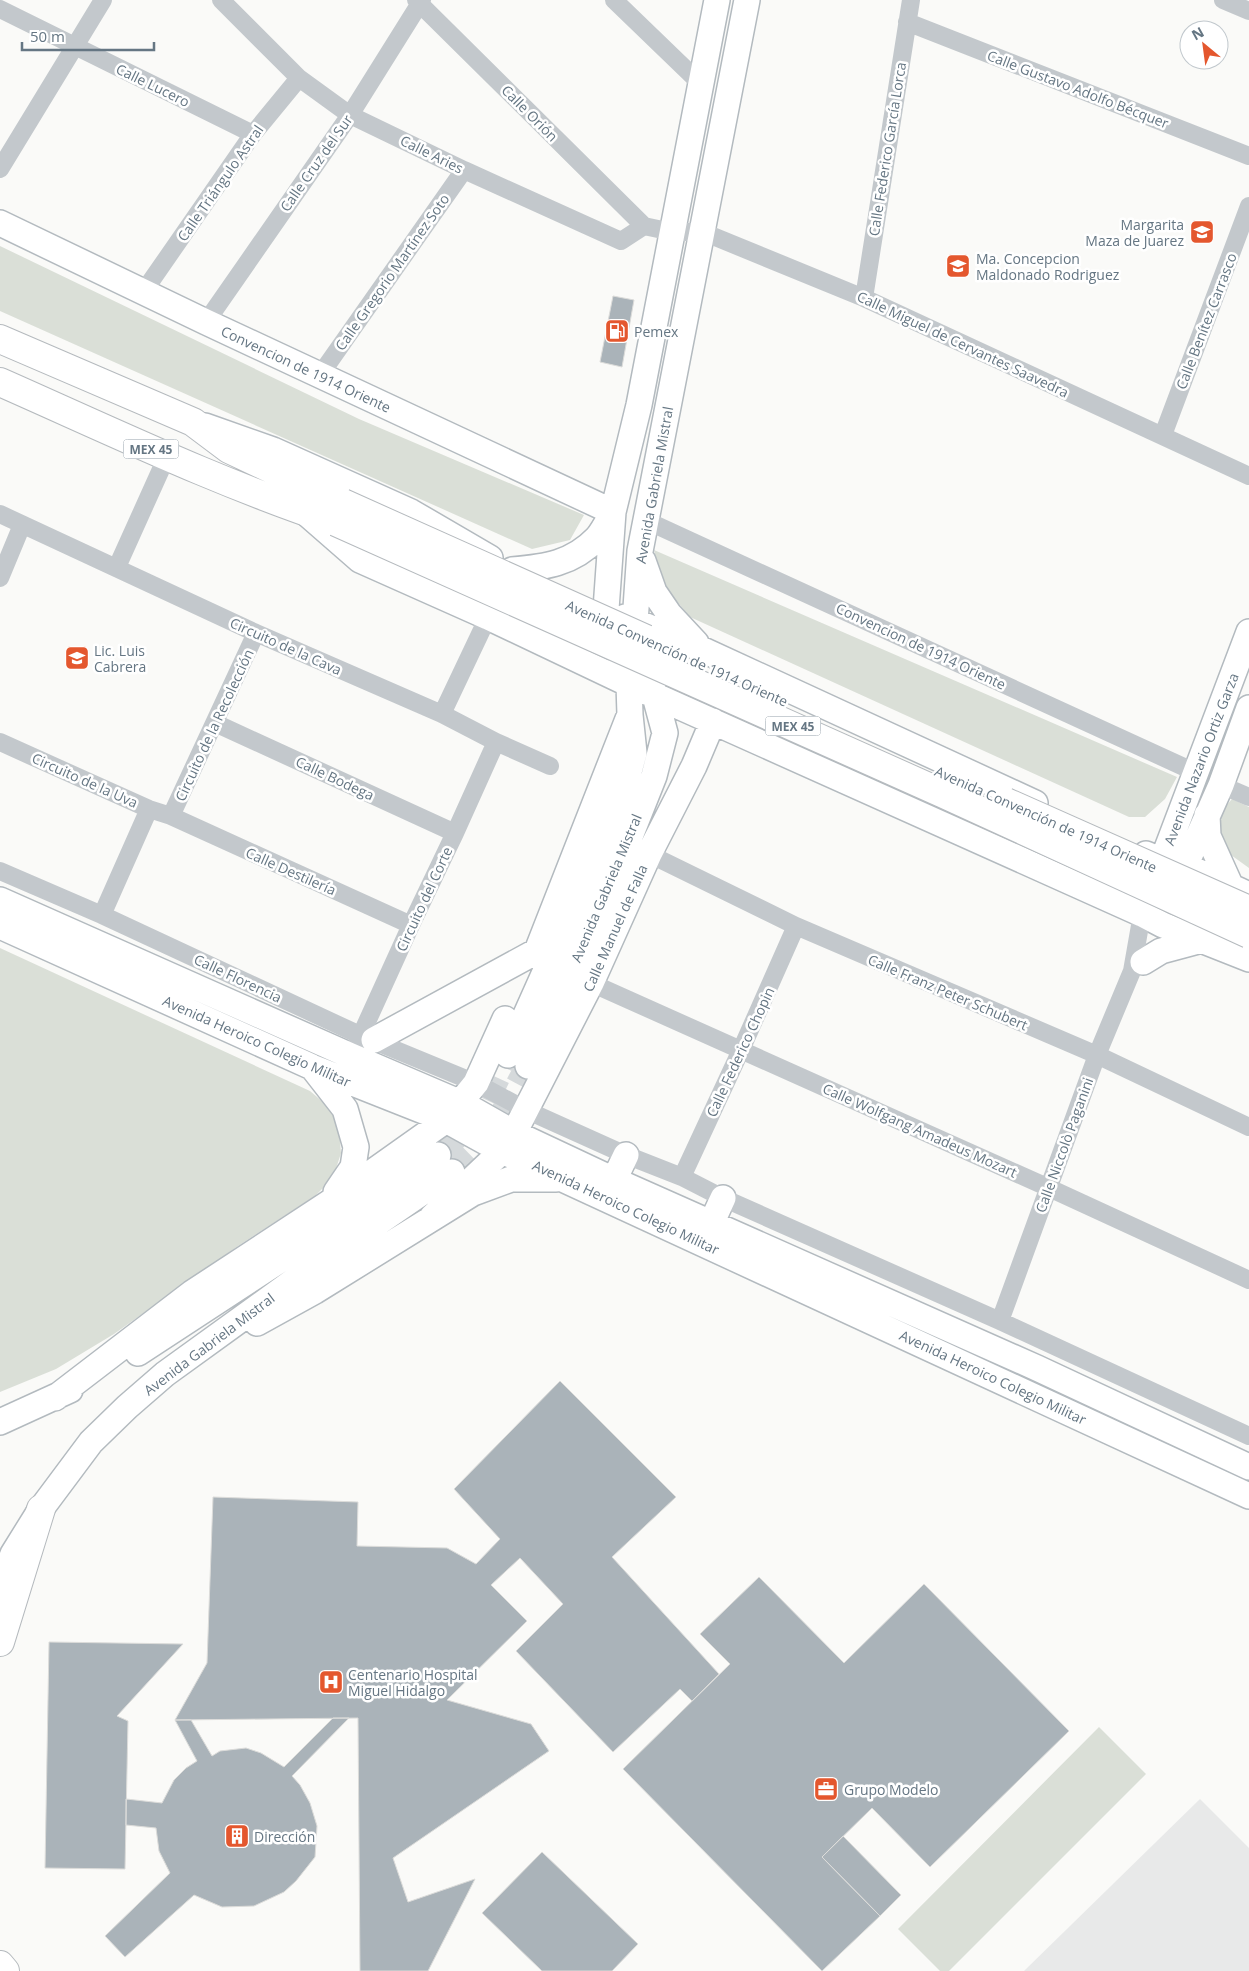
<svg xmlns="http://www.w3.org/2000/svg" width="1249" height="1971" viewBox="0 0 1249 1971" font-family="'Open Sans',sans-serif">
<rect width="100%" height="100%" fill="#fafaf8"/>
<!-- built -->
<path fill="#e8e9e9" d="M1200 1799 1249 1848V1971H1024Z"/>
<!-- green -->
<path fill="#dadfd7" d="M0 246 359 419 584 515 570 540 532 549 0 311Z
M654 550 1177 777 1165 799 1145 817H1129L690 617 663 585Z
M1232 799 1249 807V868L1231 855 1218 827 1225 807Z
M0 948 310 1091 330 1108 339 1130 341 1153 333 1178 315 1196 238 1246 114 1334 56 1369 0 1392Z
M1099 1727 1146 1774 949 1971H940L898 1929Z"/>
<!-- building -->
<path fill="#aab3b9" stroke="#dcdcda" d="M613 296 634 300 622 367 600 362Z
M560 1381 676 1497 612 1557 719 1674 692 1701 680 1689 613 1752 516 1651 563 1604 520 1558 491 1585 527 1621 447 1700 531 1724 549 1751 393 1858 408 1902 475 1879 428 1971H360L358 1718 175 1720 207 1663 213 1497 358 1502 357 1546 447 1548 476 1564 500 1539 454 1489Z
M759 1577 844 1663 924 1584 1069 1731 930 1867 872 1808 822 1857 880 1916 822 1971 623 1769 730 1664 700 1634Z
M49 1642 183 1644 117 1716 128 1721 125 1869 45 1868Z
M333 1718H349L292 1776 300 1785 310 1803 317 1826 315 1857 296 1881 284 1892 254 1906 222 1907 194 1895 125 1957 105 1936 170 1873 159 1851 156 1828 126 1825V1799L162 1803 174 1780 186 1768 197 1761 175 1720H191L212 1756 220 1751 246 1748 261 1753 284 1767Z
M843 1836 901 1895 880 1916 822 1857Z
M542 1852 638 1944 612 1971H542L482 1913Z"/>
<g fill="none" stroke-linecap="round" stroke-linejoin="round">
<!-- secondary-tunnel -->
<path stroke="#d5d9db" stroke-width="25" stroke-dasharray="25 12" stroke-linecap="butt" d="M438 1155 482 1111 508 1055
M452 1172 492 1133 528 1066"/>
<defs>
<path id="secondary" d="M0 223 206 322 613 512C608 521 603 531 597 538 572 564 545 567 512 570
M205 426 273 450 411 512 490 558
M305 512 360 560 488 617 629 684 1142 914 1163 925 1249 959
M643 561 654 592 669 614 696 643
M625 617 701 649 1035 803
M1207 815 1208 836 1231 887
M1146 854 1163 861 1184 865 1249 895
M1157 875 1249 632
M1179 880 1221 785 1249 708
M0 900 351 1056 461 1103 514 1133 614 1180 1037 1368 1249 1467
M0 926 312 1067 446 1120 502 1151 1249 1496
M537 951 628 719
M1143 962 1161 951 1202 940
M374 1040 537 951
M508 1055 621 802 634 753 630 715 629 684 606 609 613 512 639 405 717 0
M528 1066 610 887 654 776 665 733 635 622 640 551 747 0
M313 1068 345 1109 356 1147 353 1167 336 1192
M614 1180 626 1155
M432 1217 502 1151 514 1133 591 983 649 854 694 766 713 721
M711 1224 723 1198
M257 1323 315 1291 473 1193 511 1179H556
M138 1353 390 1188 438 1155
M55 1398 192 1293 329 1203 446 1120 476 1083 505 1019
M0 1422 70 1390
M0 1589 13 1554 41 1509 91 1442 127 1407 165 1374 306 1272 452 1172"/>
<path id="primary" d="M0 339 193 422 229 449 343 503
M0 382C111 431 221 484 336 522
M0 1642 41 1509
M0 1965 5 1971"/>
</defs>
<!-- secondary casing -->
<use href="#secondary" stroke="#b3babf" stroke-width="28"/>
<!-- primary casing -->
<use href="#primary" stroke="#b5babe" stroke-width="30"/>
<!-- street -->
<path stroke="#c3c8cc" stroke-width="18" d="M221 0 299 78 350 115 464 170 621 241 644 226 672 232H703L864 298 1249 476
M416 0 644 226
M614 0 701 84
M1223 0 1249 11
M0 9 253 134
M907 22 1249 156
M0 169 103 0
M144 291 253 134 299 78
M864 298 911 0
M206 322 350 115 422 0
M320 375 464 170
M1163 435 1249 206
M0 514 256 633 442 714 496 742 550 766
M645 520 1197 773
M117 567 167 456
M0 578 22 525
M442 714 488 617
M215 723 455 833
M0 742 149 809 171 816 411 925
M1221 785 1249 797
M171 816 256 633
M649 854 796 926 1097 1055 1249 1127
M0 871 102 915 362 1036 476 1083 526 1110 626 1155 682 1177 723 1198 1000 1321 1249 1436
M102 915 149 809
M591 983 1047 1187 1249 1280
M356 1046 411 925 455 833 496 742
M682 1177 741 1050 796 926
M1000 1321 1097 1055 1132 971 1142 914"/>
<!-- secondary -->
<use href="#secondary" stroke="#fff" stroke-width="25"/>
<!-- primary -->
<use href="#primary" stroke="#fff" stroke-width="28"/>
<defs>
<path id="primary-bridge" d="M343 503 646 639
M336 522 944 794 1249 934
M1006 802 1249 910"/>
</defs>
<!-- primary-bridge casing -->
<use href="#primary-bridge" stroke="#b5babe" stroke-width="30" stroke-linecap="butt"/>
<!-- primary-bridge -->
<use href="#primary-bridge" stroke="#fff" stroke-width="28"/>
</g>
<!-- icons -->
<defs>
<symbol id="school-square" viewBox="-11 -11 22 22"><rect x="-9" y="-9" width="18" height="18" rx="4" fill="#e4572e" stroke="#fff"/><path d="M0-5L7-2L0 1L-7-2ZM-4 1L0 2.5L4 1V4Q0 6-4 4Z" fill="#fff"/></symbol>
<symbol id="fuel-square" viewBox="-11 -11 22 22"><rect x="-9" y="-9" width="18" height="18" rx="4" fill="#e4572e" stroke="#fff"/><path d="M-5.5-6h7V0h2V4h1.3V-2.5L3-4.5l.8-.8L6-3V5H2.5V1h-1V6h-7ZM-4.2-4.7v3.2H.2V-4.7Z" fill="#fff"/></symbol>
<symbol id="hospital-square" viewBox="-11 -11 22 22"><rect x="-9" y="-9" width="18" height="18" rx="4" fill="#e4572e" stroke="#fff"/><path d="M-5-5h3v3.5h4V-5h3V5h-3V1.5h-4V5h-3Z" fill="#fff"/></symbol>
<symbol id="office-square" viewBox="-11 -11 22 22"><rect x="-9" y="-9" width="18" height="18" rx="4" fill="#e4572e" stroke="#fff"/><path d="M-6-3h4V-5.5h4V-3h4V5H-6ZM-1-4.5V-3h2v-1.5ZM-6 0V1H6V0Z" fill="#fff"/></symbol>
<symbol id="building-square" viewBox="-11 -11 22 22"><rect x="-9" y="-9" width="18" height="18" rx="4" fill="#e4572e" stroke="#fff"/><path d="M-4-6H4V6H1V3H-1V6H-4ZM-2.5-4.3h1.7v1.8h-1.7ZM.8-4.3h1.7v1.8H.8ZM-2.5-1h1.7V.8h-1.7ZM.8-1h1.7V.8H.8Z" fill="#fff"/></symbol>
</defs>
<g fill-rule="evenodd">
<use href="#school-square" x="1188" y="218" width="28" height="28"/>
<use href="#school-square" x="944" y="252" width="28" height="28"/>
<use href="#fuel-square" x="603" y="317" width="28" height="28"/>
<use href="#school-square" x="63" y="644" width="28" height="28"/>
<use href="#hospital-square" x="317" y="1668" width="28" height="28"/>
<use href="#office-square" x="812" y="1775" width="28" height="28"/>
<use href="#building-square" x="223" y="1822" width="28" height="28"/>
</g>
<g text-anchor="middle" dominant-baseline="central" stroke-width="5" stroke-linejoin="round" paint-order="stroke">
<!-- shield labels -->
<g fill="#fff" stroke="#939fa8" stroke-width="1">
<rect x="123.5" y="439.5" width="55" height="19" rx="4"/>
<rect x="765.5" y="716.5" width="55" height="19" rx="4"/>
</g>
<g font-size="12" font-weight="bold" fill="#657683">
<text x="151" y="449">MEX 45</text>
<text x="793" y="726">MEX 45</text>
</g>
<!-- street labels -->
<g font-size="14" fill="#657683" stroke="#fff">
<text transform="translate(153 85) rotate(26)">Calle Lucero</text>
<text transform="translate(1078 89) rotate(21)">Calle Gustavo Adolfo Bécquer</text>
<text transform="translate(530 113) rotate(45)">Calle Orión</text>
<text transform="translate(887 149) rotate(-81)">Calle Federico García Lorca</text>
<text transform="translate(432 154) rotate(26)">Calle Aries</text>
<text transform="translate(316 163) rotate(-55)">Calle Cruz del Sur</text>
<text transform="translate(220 183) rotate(-55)">Calle Triángulo Astral</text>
<text transform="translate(392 272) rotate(-55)">Calle Gregorio Martínez Soto</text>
<text transform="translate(1206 321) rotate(-69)">Calle Benítez Carrasco</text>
<text transform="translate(963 344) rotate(25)">Calle Miguel de Cervantes Saavedra</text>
<text transform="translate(306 369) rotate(25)">Convencion de 1914 Oriente</text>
<text transform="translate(654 485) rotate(-80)">Avenida Gabriela Mistral</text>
<text transform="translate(286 646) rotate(24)">Circuito de la Cava</text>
<text transform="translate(921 646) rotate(25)">Convencion de 1914 Oriente</text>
<text transform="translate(677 653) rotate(24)">Avenida Convención de 1914 Oriente</text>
<text transform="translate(214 725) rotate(-65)">Circuito de la Recolección</text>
<text transform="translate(1201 759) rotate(-69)">Avenida Nazario Ortiz Garza</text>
<text transform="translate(335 778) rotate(25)">Calle Bodega</text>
<text transform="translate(85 780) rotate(24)">Circuito de la Uva</text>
<text transform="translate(1046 819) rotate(24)">Avenida Convención de 1914 Oriente</text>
<text transform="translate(291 871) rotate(24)">Calle Destilería</text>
<text transform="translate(606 888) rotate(-67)">Avenida Gabriela Mistral</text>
<text transform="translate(424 899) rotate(-65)">Circuito del Corte</text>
<text transform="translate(615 928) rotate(-66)">Calle Manuel de Falla</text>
<text transform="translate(238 978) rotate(25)">Calle Florencia</text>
<text transform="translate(948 992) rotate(23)">Calle Franz Peter Schubert</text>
<text transform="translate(257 1041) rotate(24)">Avenida Heroico Colegio Militar</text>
<text transform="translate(740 1052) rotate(-65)">Calle Federico Chopin</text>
<text transform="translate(920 1130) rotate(24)">Calle Wolfgang Amadeus Mozart</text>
<text transform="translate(1064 1145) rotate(-70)">Calle Niccolò Paganini</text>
<text transform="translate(626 1207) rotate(25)">Avenida Heroico Colegio Militar</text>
<text transform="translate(209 1344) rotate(-37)">Avenida Gabriela Mistral</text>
<text transform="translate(993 1377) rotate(25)">Avenida Heroico Colegio Militar</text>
</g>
<!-- poi labels -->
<g font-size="14" fill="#657683" stroke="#fff" text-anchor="start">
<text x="1184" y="224" text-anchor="end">Margarita<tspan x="1184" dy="16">Maza de Juarez</tspan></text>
<text x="976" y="258">Ma. Concepcion<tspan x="976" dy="16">Maldonado Rodriguez</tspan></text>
<text x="634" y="331">Pemex</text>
<text x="94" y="650">Lic. Luis<tspan x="94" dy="16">Cabrera</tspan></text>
<text x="348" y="1674">Centenario Hospital<tspan x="348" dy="16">Miguel Hidalgo</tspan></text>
<text x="844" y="1789">Grupo Modelo</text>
<text x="254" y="1836">Dirección</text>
</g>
</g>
<!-- north arrow -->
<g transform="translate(1204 45) rotate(331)"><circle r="24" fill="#ffffff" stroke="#c1c8cd"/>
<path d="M0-4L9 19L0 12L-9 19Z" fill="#e4572e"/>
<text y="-8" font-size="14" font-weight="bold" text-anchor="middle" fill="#657683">N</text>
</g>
<!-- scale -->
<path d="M22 42v8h132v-8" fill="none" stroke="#657683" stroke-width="2.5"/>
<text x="30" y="42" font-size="15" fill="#657683" stroke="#ffffff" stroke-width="4" paint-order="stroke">50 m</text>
</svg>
